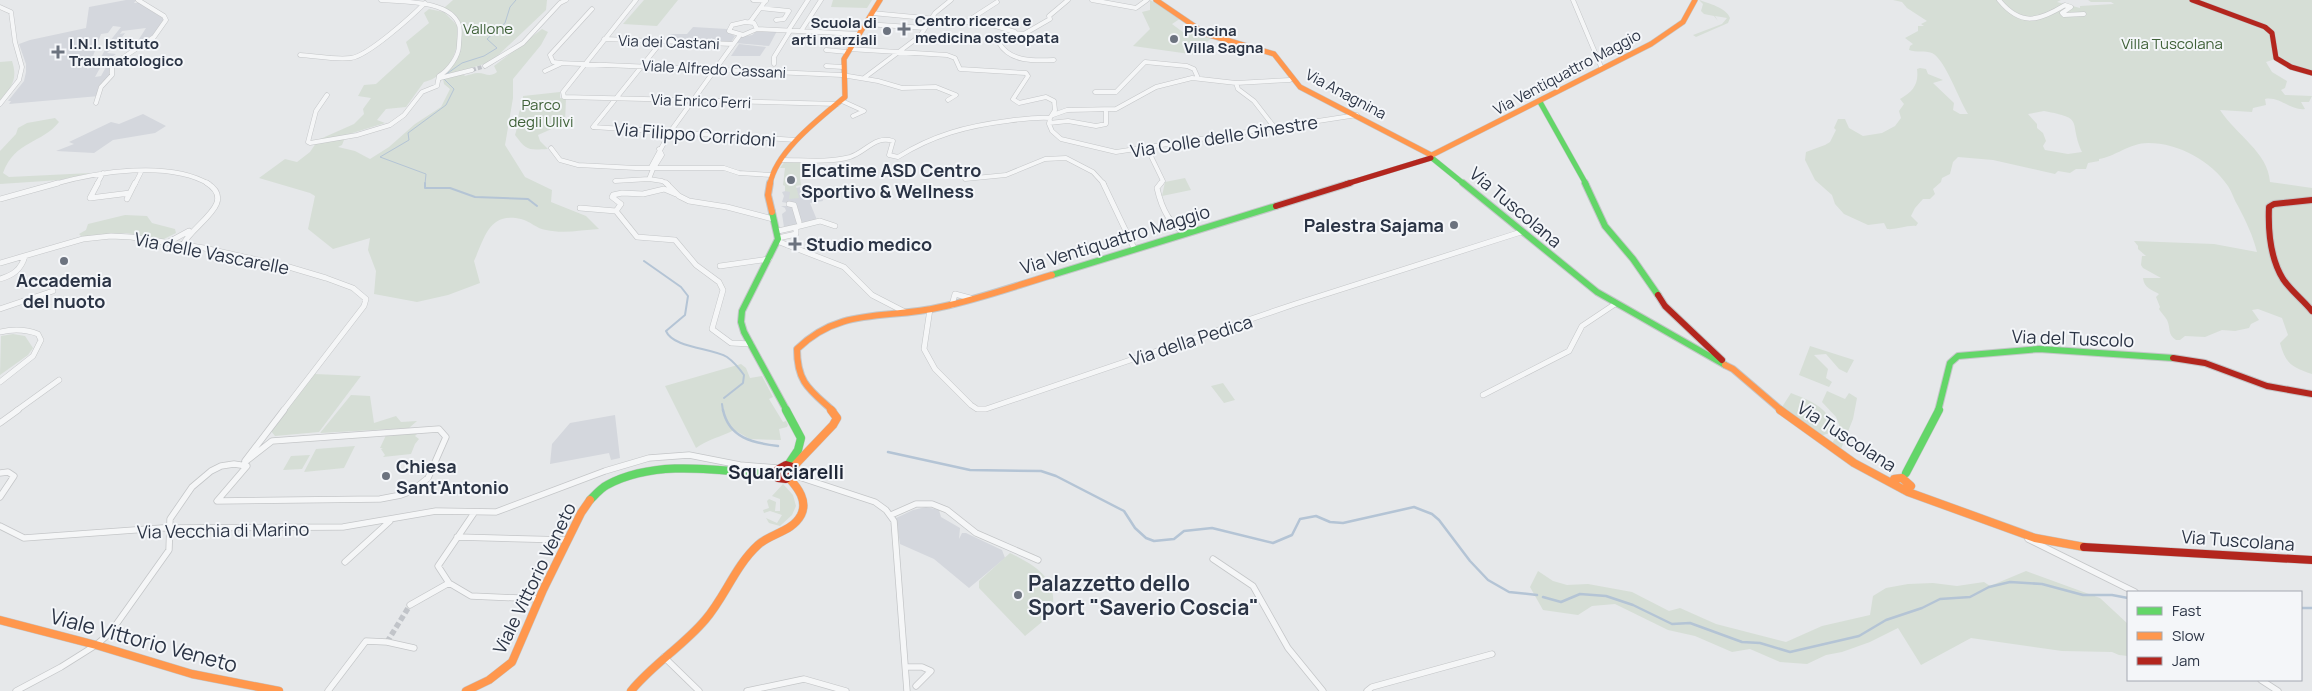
<svg xmlns="http://www.w3.org/2000/svg" width="2312" height="691" viewBox="0 0 2312 691" font-family="Manrope,sans-serif">
<rect width="100%" height="100%" fill="#e6e8ea"/>
<!-- built -->
<path fill="#d4d7dd" fill-rule="evenodd" d="M126 0H136L134 3H139L164 19 154 35 110 65 109 75 98 88 99 96 9 104 11 101H8L24 81 26 72V64L19 44 30 40 86 28 89 7ZM113 26 121 27 110 41 96 66 87 69 90 60H85L93 56 101 34 108 33ZM146 28 134 47 106 67 101 76 95 77 100 68 113 60 109 59 116 54 107 53 116 45 113 44 115 40H120L125 33 120 34 122 31Z
M693 27 727 29 729 33 735 36 730 44 666 40 671 34H687Z
M758 30 777 31 769 46 735 43 740 37 752 35Z
M739 44 766 47 760 56H731Z
M143 114 166 126 155 133 113 140 94 153 56 151 74 144 69 142 111 122 119 124Z
M811 184 814 187 818 186 823 201 810 203 817 220 784 227 782 214 786 211 785 208 781 206H788L787 203 782 202 784 196 782 192Z
M615 415 620 458 611 460 609 453 550 464 552 444 570 423Z
M926 507 939 510 941 517 960 528 959 539 962 533H966L1002 550 1005 558 969 588 934 559 900 544 896 518 913 510Z"/>
<!-- green -->
<path fill="#d6ded6" fill-rule="evenodd" d="M453 0H547L546 10 491 62 444 76 461 50V25L444 8Z
M644 0H678L657 26 623 24Z
M833 0H872L867 8 831 7Z
M1150 0 1181 18 1172 24 1184 33 1193 28 1212 38C1204 42 1205 49 1197 55L1133 46 1150 29 1142 12 1150 10Z
M1699 0C1708 3 1727 8 1730 18L1728 23 1696 37 1693 35 1722 24 1727 18 1715 16 1718 21 1714 16 1704 14 1701 11 1703 4Z
M1893 0H2061L2057 2 2080 8V6L2114 4 2111 2H2091L2088 0H2312V71L2294 66 2279 57 2277 47 2272 46 2275 59 2266 62 2272 72 2287 81 2285 88 2281 90 2285 95 2312 96 2309 102H2301L2305 109C2291 111 2279 96 2265 99L2266 105 2253 108 2252 112 2220 110C2236 135 2268 152 2270 182L2312 188V374C2293 367 2286 365 2280 343L2288 335 2282 318 2258 309 2252 310 2259 320 2251 324 2249 328 2235 331 2222 330 2205 337 2185 336 2180 340H2176C2167 334 2171 328 2167 320 2165 316 2161 313 2159 309L2160 307 2156 297 2159 294C2152 290 2144 288 2143 278H2161L2143 268 2141 265 2142 256H2146L2138 249V246L2134 241 2214 244 2257 252C2253 236 2246 221 2238 206 2234 200 2232 192 2228 186 2211 161 2179 143 2148 143 2130 143 2114 157 2099 159V161L2088 163 2086 169H2076L2070 173 2058 171 2055 174 1993 160 1958 157 1953 162 1950 174 1942 178 1941 182 1933 189 1935 194 1930 199H1923L1915 208 1911 216 1918 223 1916 226C1906 225 1897 230 1887 229L1884 223 1868 225 1844 214 1835 204 1832 195 1815 180 1805 160 1806 152 1825 145 1830 142 1836 130 1834 128 1838 119H1845L1849 128 1863 136 1882 133 1895 126 1901 118 1899 111 1904 104 1900 99C1913 92 1919 84 1917 69L1920 68 1926 69 1928 74 1943 80 1933 83 1954 103 1953 110 1960 114H1968C1959 100 1945 59 1932 53 1925 50 1916 53 1909 50L1910 46 1913 44 1905 38 1918 31V26H1924L1921 24 1927 21 1907 8 1902 2ZM2044 111C2086 119 2068 120 2082 152L2068 154 2045 150 2043 146 2046 141 2043 133 2037 128V124L2028 114Z
M429 9 444 12 457 25C457 33 459 41 456 49 452 64 439 79 424 82L406 107 386 109 377 120 385 123 346 135 342 145 338 147 355 151 370 159 389 147 415 124 441 107 450 89 444 84 443 79 463 74 465 76C469 75 474 73 478 73 486 73 489 78 497 72L494 66 542 29 548 32 541 45 513 79V98L505 145 525 177 552 190 551 202 586 216 599 229C582 230 563 234 546 230 537 229 530 221 521 219 489 212 485 237 474 261L480 283 448 295 417 302 374 294 376 271 368 250 370 238 333 249 308 229 315 196 310 193 259 178 285 159 297 162 310 152 318 140 354 124 364 114 363 109 371 98 358 96 364 85 376 84 410 53 406 42 429 23 424 13Z
M12 61C18 79 12 87 0 100V62Z
M560 92V98H566L565 123 538 135 540 141 548 149C528 150 527 151 515 135 518 127 517 120 519 113 521 106 523 103 523 96Z
M55 118 59 122C42 144 15 140 3 173L9 177 91 173 60 180 0 184V151L16 134 18 128 27 123Z
M813 159 818 175 800 178 801 185 796 186 799 198 789 199 790 192 785 191V186L783 185 785 168H780L785 161Z
M1185 178 1191 190 1162 196 1165 182Z
M125 215 147 216 152 223 175 229 176 233 164 239 126 233 82 237 79 234 86 230 88 224Z
M13 334 25 336 33 348 28 355 0 375 1 336Z
M1810 346 1854 360 1847 373 1839 369 1826 354 1814 355 1828 369 1826 378 1832 382 1829 387 1799 375Z
M741 364 746 368 750 378 762 376 773 397 769 399 783 422 786 421 788 425 787 427 779 429 781 440 750 439 734 430C721 437 708 439 696 448L665 386Z
M315 374 361 376 319 432 275 436 270 430Z
M1223 383 1235 400 1224 403 1211 386Z
M1827 391 1845 399 1849 393 1857 398 1853 419 1841 449 1832 443 1841 430 1836 417 1822 402Z
M1791 393C1808 400 1836 409 1830 433L1820 436 1782 407Z
M351 395 370 396 374 423 396 416 401 422 417 421 409 428 320 433Z
M387 433H418L415 436 419 439 415 444 411 454 383 457 385 455 381 449 383 448H380Z
M355 446 344 468 304 472 316 449Z
M310 455 302 469 283 470 291 456Z
M783 484 793 495 796 506 792 515 780 526 769 523 766 518 777 523 782 515 770 511 764 513 763 510 769 508 767 501 769 499 776 502 775 511H780V499L772 496Z
M1010 553C1034 565 1056 577 1053 605L1056 606 1054 612 1025 636 979 588V581Z
M1538 571 1553 581 1567 585 1588 584 1632 592 1669 611 1680 608 1716 624 1786 642 1822 626 1870 615 1873 596 1886 588 1908 584 1933 583 1957 586 1984 582 1990 586 2026 571 2100 598 2128 624V656L2119 655 2112 652 2062 651 1971 638 1921 665 1898 628 1870 642 1842 652 1826 655 1807 664 1780 662 1750 649 1732 652 1695 636 1668 630 1615 604 1592 606 1578 615 1543 610 1530 587Z"/>
<g fill="none" stroke-linecap="round" stroke-linejoin="round">
<!-- stream-far2 -->
<path stroke="#b4c4d5" stroke-width="1" d="M445 75 462 63 484 56 497 48 487 39 505 23 510 7 516 0
M425 184 426 174 380 157 409 140 408 133 446 105 454 89 444 79"/>
<!-- stream-far1 -->
<path stroke="#b4c4d5" stroke-width="2" d="M425 183V188H450L475 197 528 199 537 206
M644 261 681 287 688 296 685 315 666 331C673 348 712 348 727 357 734 362 739 368 744 375L743 383 724 398
M722 404 723 411"/>
<!-- stream -->
<path stroke="#b4c4d5" stroke-width="2.5" d="M723 410C729 438 753 443 778 446
M888 452 970 470 1041 471 1056 476 1124 511 1135 528 1146 538 1154 541 1174 539 1184 531 1212 528 1273 543 1292 535 1300 519 1316 516 1330 522 1343 523 1414 507 1432 514 1439 520 1470 561 1488 580 1509 592 1537 595
M1543 597 1561 602 1580 594 1606 596 1633 605 1672 624 1690 623 1742 642 1760 643 1790 652 1859 636 1886 620 1922 608 1940 599 1970 597 1989 587 2010 582 2042 584 2083 595H2112L2128 598
M2301 608H2312"/>
<!-- street-tunnel-far1 -->
<path stroke="#c1c4c9" stroke-width="4" stroke-dasharray="4 2" stroke-linecap="butt" d="M472 70 485 66"/>
<!-- street-tunnel -->
<path stroke="#c1c4c9" stroke-width="5.5" stroke-dasharray="5.5 3" stroke-linecap="butt" d="M387 642 410 605"/>
<defs>
<path id="street-far2" d="M636 0 563 92 564 97 838 104
M753 0 766 1
M1092 0 1136 8 1147 0
M1573 0 1602 69
M1999 0C2021 27 2039 21 2065 5L2071 7 2062 13 2064 15 2084 14
M0 7 11 12 15 42 22 67 19 80 0 104
M760 8 789 11 784 19 776 20
M872 13 989 24 1015 32
M745 22 754 23 757 29 743 35 729 31 732 25Z
M750 22 766 0
M966 22 997 2
M866 24 925 28
M757 29 859 34
M788 31 808 0
M801 31 821 0
M604 39 733 44
M849 49 947 55 955 58 960 69 1026 73 1028 76 1013 99 1019 103 1046 97 1054 101 1055 110 1050 118
M826 50 847 52
M300 55C316 56 335 60 351 58 368 56 412 16 425 3
M1054 60C1034 61 1010 62 999 43L1013 33 1024 34 1050 19 1049 16 1068 0
M559 63 842 75 878 81 902 88 936 87 956 95 948 100
M562 63 553 62 550 55 592 9
M774 64V57L790 31
M485 66 523 43 560 3 566 0
M826 66 843 67
M545 71 560 64
M440 78 472 70
M864 78 920 36 935 13 951 0
M1236 83 1238 89 1254 101 1275 128
M1095 92H1116L1145 62 1187 66 1194 69 1198 78
M327 95 316 111 308 142 310 143 357 135 390 125 404 115 422 92 437 86 439 76C449 70 459 56 459 45 459 39 461 30 459 25 450 0 403 2 381 0
M842 101 864 111 853 116
M96 103 101 87 112 75V65L154 37 166 20 164 16 138 0
M1053 115 1067 110 1116 109 1156 87 1192 78 1236 83 1290 80
M1049 123 1068 121 1096 126 1106 124V111
M593 127 796 140
M593 127 662 41
M551 148 560 160 578 165 636 168H724L739 173 772 175
M1147 148 1163 181 1160 184
M782 160C804 160 828 163 850 157 866 152 875 135 893 141L889 155 898 157C933 135 967 126 1007 121 1022 119 1036 117 1050 118L1049 124 1052 131 1061 139 1116 152 1357 115
M654 168 662 155 659 149
M965 179 1006 175 1045 159 1066 158 1093 172 1104 184
M615 181 649 179
M54 184C97 172 169 160 209 184
M97 184 103 173
M135 184 141 172
M668 184 662 181 649 179 653 169 651 167 670 132 740 35"/>
<path id="street-far1" d="M98 183 90 198 130 193
M666 183 679 196 689 201 727 207 773 219
M1103 183 1134 248
M1161 183 1157 188C1161 206 1168 224 1185 233
M0 199 58 183
M127 199 135 183
M789 204 794 205 799 222
M580 208 616 211 637 237 675 240 696 265 719 282 723 290 712 329 731 343 751 344
M616 211 621 204 612 197 613 195 622 193 643 194 664 189 676 194
M796 227 820 221 835 226
M778 231 796 227V234L778 238
M777 241 844 267 872 295 905 312
M167 243 189 231
M183 245C190 226 239 203 207 183
M0 263 83 239 111 236 131 237 204 248 289 267 326 278 353 288 366 299 364 306 283 411
M720 266 769 259
M0 279C13 275 21 270 25 256
M952 305 955 294 970 298
M0 309 53 291
M930 309 924 349 935 369 971 405 977 409H986L1295 304 1521 232
M0 332C13 329 25 329 38 334L41 340 33 356 0 382
M1483 395 1569 351 1582 326 1615 304
M16 411 59 380"/>
<path id="street" d="M0 423 18 410
M245 461 284 410
M0 473 8 472 14 476 0 497
M793 475 875 502 886 510 894 521 907 691
M474 513 438 566 449 583 471 596 540 599
M891 515 916 504H932L947 510 976 533 1038 560
M0 526 24 538 162 528 343 527 436 511 496 512 605 471 649 458 689 455 740 465 778 468
M457 537 567 540
M2028 539 2135 592
M1213 559 1253 586 1288 648 1323 691
M345 562 390 521
M410 605 449 583
M664 657 699 691
M906 667H922L931 671 916 686
M2261 680 2278 691
M16 691 61 667 96 645 110 633 169 550 170 519 192 487 211 471 221 466 234 464 247 466 217 501 380 499 401 495 412 491 428 478 446 437 439 429 272 441 245 462
M328 691 366 641 387 642 414 648
M747 691 804 679 846 691
M1367 691 1372 687 1492 654"/>
<path id="fast-far2" d="M1540 102 1586 184
M1432 158 1464 184"/>
<path id="fast-far1" d="M1463 183 1597 292 1725 365
M1585 183 1605 226 1633 259 1658 295
M772 212 778 239 742 311 741 322 744 332 787 411
M1052 275 1276 206
M1938 411 1950 363 1958 356 2039 349 2173 358"/>
<path id="fast" d="M786 410 801 438 798 450 788 465
M1906 473 1939 410
M590 500C595 495 601 488 607 485 657 458 722 471 776 475"/>
<path id="slow-far2" d="M1156 0 1206 34 1274 54 1300 87 1431 155
M1432 155 1651 44 1683 22 1695 0
M770 184C776 151 820 118 845 97L844 59 880 0"/>
<path id="slow-far1" d="M770 183 768 195 772 212
M1725 365 1733 369 1782 411
M833 411C810 390 797 383 797 349 841 306 887 320 941 307 979 299 1015 286 1052 275"/>
<path id="slow" d="M1780 410 1854 463 1908 492 2035 538 2084 547
M793 467 833 425 837 418 831 410
M1897 486 1893 482 1894 479 1902 478 1911 486 1903 489
M0 620 96 645 192 674 279 691
M466 691 489 680 512 662 543 590 581 513 590 500
M631 691C653 664 683 646 705 620 725 597 735 566 758 545 771 533 792 532 801 515 808 501 798 488 789 478"/>
<path id="jam-far2" d="M2192 0 2265 27 2272 33 2276 58 2291 67 2312 73
M1346 184 1431 158"/>
<path id="jam-far1" d="M2312 200 2274 204 2269 207C2268 231 2270 258 2283 279 2291 291 2303 300 2312 311
M1276 206 1350 183
M1658 295 1665 306 1722 360
M2173 358 2205 363 2267 386 2312 394"/>
<path id="jam" d="M786 465 793 467 795 473 786 479 778 478 777 470Z
M2084 547 2312 560"/>
</defs>
<!-- street-far2 casing -->
<use href="#street-far2" stroke="#c4c6c8" stroke-width="5"/>
<!-- street-far1 casing -->
<use href="#street-far1" stroke="#c4c6c8" stroke-width="6"/>
<!-- street casing -->
<use href="#street" stroke="#c4c6c8" stroke-width="7"/>
<!-- fast-far2 casing -->
<use href="#fast-far2" stroke="#c4c6c8" stroke-width="6"/>
<!-- fast-far1 casing -->
<use href="#fast-far1" stroke="#c4c6c8" stroke-width="8"/>
<!-- fast casing -->
<use href="#fast" stroke="#c4c6c8" stroke-width="9"/>
<!-- slow-far2 casing -->
<use href="#slow-far2" stroke="#c4c6c8" stroke-width="6"/>
<!-- slow-far1 casing -->
<use href="#slow-far1" stroke="#c4c6c8" stroke-width="8"/>
<!-- slow casing -->
<use href="#slow" stroke="#c4c6c8" stroke-width="9"/>
<!-- jam-far2 casing -->
<use href="#jam-far2" stroke="#c4c6c8" stroke-width="6"/>
<!-- jam-far1 casing -->
<use href="#jam-far1" stroke="#c4c6c8" stroke-width="8"/>
<!-- jam casing -->
<use href="#jam" stroke="#c4c6c8" stroke-width="9"/>
<!-- street-far2 -->
<use href="#street-far2" stroke="#f5f6f7" stroke-width="4"/>
<!-- street-far1 -->
<use href="#street-far1" stroke="#f5f6f7" stroke-width="5"/>
<!-- street -->
<use href="#street" stroke="#f5f6f7" stroke-width="5.5"/>
<!-- fast-far2 -->
<use href="#fast-far2" stroke="#63d668" stroke-width="5"/>
<!-- fast-far1 -->
<use href="#fast-far1" stroke="#63d668" stroke-width="6"/>
<!-- fast -->
<use href="#fast" stroke="#63d668" stroke-width="8"/>
<!-- slow-far2 -->
<use href="#slow-far2" stroke="#ff974d" stroke-width="5"/>
<!-- slow-far1 -->
<use href="#slow-far1" stroke="#ff974d" stroke-width="6"/>
<!-- slow -->
<use href="#slow" stroke="#ff974d" stroke-width="8"/>
<!-- jam-far2 -->
<use href="#jam-far2" stroke="#b3261e" stroke-width="5"/>
<!-- jam-far1 -->
<use href="#jam-far1" stroke="#b3261e" stroke-width="6"/>
<!-- jam -->
<use href="#jam" stroke="#b3261e" stroke-width="8"/>
</g>
<!-- markers -->
<g fill="#6c737f" stroke="#f4f6f9" stroke-width="2">
<path d="M901.5 21.5h5v5h5v5h-5v5h-5v-5h-5v-5h5z"/>
<circle cx="887" cy="31" r="5"/>
<circle cx="1174" cy="39" r="5"/>
<path d="M55.5 44.5h5v5h5v5h-5v5h-5v-5h-5v-5h5z"/>
<circle cx="791" cy="180" r="5"/>
<circle cx="1454" cy="225" r="5"/>
<path d="M792.5 236.5h5v5h5v5h-5v5h-5v-5h-5v-5h5z"/>
<circle cx="64" cy="261" r="5"/>
<circle cx="386" cy="476" r="5"/>
<circle cx="1018" cy="595" r="5"/>
</g>
<g text-anchor="middle" dominant-baseline="central" stroke-width="4" stroke-linejoin="round" paint-order="stroke">
<!-- far-poi labels -->
<g font-size="15" font-weight="bold" fill="#2b3445" stroke="#f4f6f9" text-anchor="start">
<text x="915" y="20">Centro ricerca e<tspan x="915" dy="17">medicina osteopata</tspan></text>
<text x="877" y="22" text-anchor="end">Scuola di<tspan x="877" dy="17">arti marziali</tspan></text>
<text x="1184" y="30">Piscina<tspan x="1184" dy="17">Villa Sagna</tspan></text>
<text x="69" y="43">I.N.I. Istituto<tspan x="69" dy="17">Traumatologico</tspan></text>
</g>
<!-- far-park labels -->
<g font-size="15" fill="#3f6138" stroke="#f4f6f9">
<text x="488" y="28">Vallone</text>
<text x="2172" y="43">Villa Tuscolana</text>
<text x="541" y="104">Parco<tspan x="541" dy="17">degli Ulivi</tspan></text>
</g>
<!-- far-street labels -->
<g font-size="15" fill="#2b3445" stroke="#f4f6f9">
<text transform="translate(669 42) rotate(2)">Via dei Castani</text>
<text transform="translate(714 69) rotate(3)">Viale Alfredo Cassani</text>
<text transform="translate(1567 72) rotate(-28)">Via Ventiquattro Maggio</text>
<text transform="translate(1346 94) rotate(28)">Via Anagnina</text>
<text transform="translate(701 101) rotate(2)">Via Enrico Ferri</text>
</g>
<!-- street labels -->
<g font-size="18" fill="#2b3445" stroke="#f4f6f9">
<text transform="translate(695 134) rotate(4)">Via Filippo Corridoni</text>
<text transform="translate(1224 136) rotate(-9)">Via Colle delle Ginestre</text>
<text transform="translate(1516 207) rotate(40)">Via Tuscolana</text>
<text transform="translate(1115 239) rotate(-17)">Via Ventiquattro Maggio</text>
<text transform="translate(212 253) rotate(11)">Via delle Vascarelle</text>
<text transform="translate(2073 338) rotate(2)">Via del Tuscolo</text>
<text transform="translate(1191 340) rotate(-18)">Via della Pedica</text>
<text transform="translate(1847 436) rotate(33)">Via Tuscolana</text>
<text transform="translate(223 530) rotate(-1)">Via Vecchia di Marino</text>
<text transform="translate(2238 540) rotate(4)">Via Tuscolana</text>
<text transform="translate(534 578) rotate(-64)">Viale Vittorio Veneto</text>
</g>
<!-- poi labels -->
<g font-size="18" font-weight="bold" fill="#2b3445" stroke="#f4f6f9" text-anchor="start">
<text x="801" y="170">Elcatime ASD Centro<tspan x="801" dy="21">Sportivo &amp; Wellness</tspan></text>
<text x="1444" y="225" text-anchor="end">Palestra Sajama</text>
<text x="806" y="244">Studio medico</text>
<text x="64" y="280" text-anchor="middle">Accademia<tspan x="64" dy="21">del nuoto</tspan></text>
<text x="396" y="466">Chiesa<tspan x="396" dy="21">Sant'Antonio</tspan></text>
</g>
<!-- neighbourhood labels -->
<g font-size="19" font-weight="bold" fill="#1d2536" stroke="#f4f6f9">
<text x="786" y="472">Squarciarelli</text>
</g>
<!-- near-poi labels -->
<g font-size="21" font-weight="bold" fill="#2b3445" stroke="#f4f6f9" text-anchor="start">
<text x="1028" y="583">Palazzetto dello<tspan x="1028" dy="24">Sport "Saverio Coscia"</tspan></text>
</g>
<!-- near-street labels -->
<g font-size="21" fill="#2b3445" stroke="#f4f6f9">
<text transform="translate(144 640) rotate(15)">Viale Vittorio Veneto</text>
</g>
</g>
<!-- legend -->
<rect x="2127" y="591" width="175" height="90" fill="#f4f6f9" stroke="#a4a8b1"/>
<rect x="2137" y="607" width="25" height="8" fill="#63d668" stroke="#a4a8b1"/>
<text x="2172" y="616" font-size="15" fill="#2b3445">Fast</text>
<rect x="2137" y="632" width="25" height="8" fill="#ff974d" stroke="#a4a8b1"/>
<text x="2172" y="641" font-size="15" fill="#2b3445">Slow</text>
<rect x="2137" y="657" width="25" height="8" fill="#b3261e" stroke="#a4a8b1"/>
<text x="2172" y="666" font-size="15" fill="#2b3445">Jam</text>
</svg>
